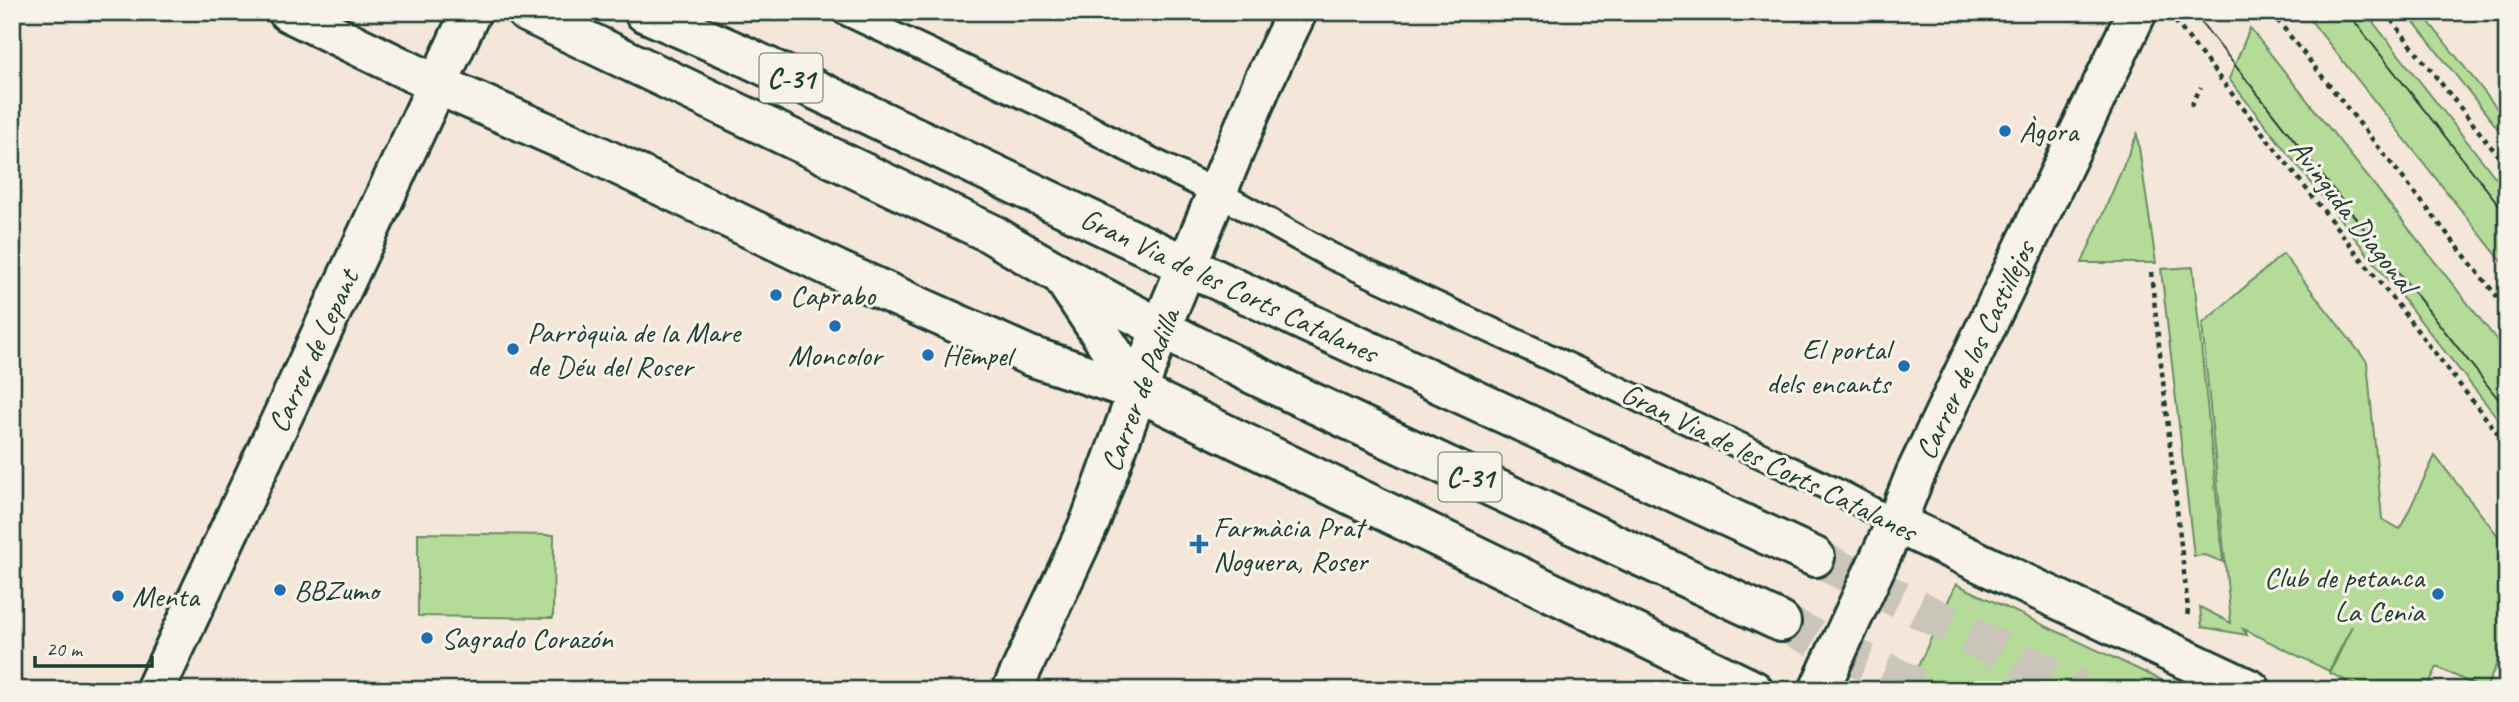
<svg xmlns="http://www.w3.org/2000/svg" width="2519" height="702" viewBox="0 0 2519 702" font-family="Caveat,sans-serif">
<rect width="100%" height="100%" fill="#f4e7d9"/>
<filter id="ink" filterUnits="userSpaceOnUse"><feTurbulence type="fractalNoise" baseFrequency=".0143" numOctaves="2"/><feDisplacementMap in="SourceGraphic" scale="14" xChannelSelector="R" yChannelSelector="G"/><feConvolveMatrix kernelMatrix="1 2 1 2 8 2 1 2 1" color-interpolation-filters="sRGB"/></filter>
<g filter="url(#ink)">
<!-- green -->
<path fill="#b4dc98" stroke="#6a8c66" stroke-width="2" d="M2304 12H2365L2507 192V268Z
M2406 12H2421L2507 121V140Z
M2250 28 2507 353V430L2229 79Z
M2137 134 2156 263H2082Z
M2283 254 2367 362 2382 519 2400 529 2435 456 2507 547V642L2485 690 2437 667 2426 690H2365L2330 673 2352 626 2329 671 2243 629 2247 635 2202 627 2200 607 2231 623 2202 324Z
M2193 267 2223 562 2205 555 2194 556 2161 269Z
M418 533 554 535 553 618 418 616Z
M1956 584 2172 685 2170 690H1907Z"/>
<g fill="none" stroke-linecap="round" stroke-linejoin="round">
<!-- primary-tunnel -->
<path stroke="#c9c5b8" stroke-width="38" stroke-dasharray="38 19" stroke-linecap="butt" d="M1815 557 2079 690
M1781 622 1924 690"/>
<defs>
<path id="service" d="M845 12 1075 120 1126 148 1216 192 1331 256 1762 456 1846 496 1896 523"/>
<g id="minor">
<path d="M288 12 438 85 589 151 837 270 1030 356 1139 392 1753 690"/>
<path d="M1062 276 1139 392"/>
<path d="M1896 523 2251 690"/>
<path id="s1" d="M155 690 471 12"/>
<path d="M1012 690 1090 522 1160 330"/>
<path id="s2" d="M1819 690 1896 523 1915 475 2137 12"/>
</g>
<path id="secondary" d="M1160 330 1263 82 1297 12"/>
<g id="primary">
<path d="M526 12 990 233C1121 313 1259 378 1398 443 1526 503 1654 563 1781 622"/>
<path id="s3" d="M644 12 738 53 1306 322 1815 557"/>
</g>
</defs>
<!-- service casing -->
<use href="#service" stroke="#1f3d34" stroke-width="30"/>
<!-- minor casing -->
<use href="#minor" stroke="#1f3d34" stroke-width="44"/>
<!-- secondary casing -->
<use href="#secondary" stroke="#1f3d34" stroke-width="44"/>
<!-- primary casing -->
<use href="#primary" stroke="#1f3d34" stroke-width="44"/>
<!-- path -->
<path stroke="#1f3d34" stroke-width="4.5" stroke-dasharray="5 5" stroke-linecap="butt" d="M2271 12 2507 309
M2385 12 2507 167
M2175 21 2507 445
M2191 106 2201 87
M2151 272 2188 609 2187 619"/>
<!-- service -->
<use href="#service" stroke="#f7f3e8" stroke-width="24"/>
<!-- minor -->
<use href="#minor" stroke="#f7f3e8" stroke-width="38"/>
<!-- secondary -->
<use href="#secondary" stroke="#f7f3e8" stroke-width="38"/>
<!-- primary -->
<use href="#primary" stroke="#f7f3e8" stroke-width="38"/>
<!-- tram -->
<path stroke="#1f3d34" stroke-width="2" d="M2193 12 2507 410
M2347 12 2507 215"/>
</g>
</g>
<!-- markers -->
<g fill="#1f6fb2" stroke="#f7f3e8" stroke-width="2.5">
<circle cx="2005" cy="131" r="7"/>
<circle cx="776" cy="295" r="7"/>
<circle cx="835" cy="326" r="7"/>
<circle cx="513" cy="349" r="7"/>
<circle cx="928" cy="355" r="7"/>
<circle cx="1904" cy="366" r="7"/>
<path d="M1195.5 533.5h7v7h7v7h-7v7h-7v-7h-7v-7h7z"/>
<circle cx="280" cy="590" r="7"/>
<circle cx="2438" cy="594" r="7"/>
<circle cx="118" cy="596" r="7"/>
<circle cx="427" cy="638" r="7"/>
</g>
<g text-anchor="middle" dominant-baseline="central" stroke-width="6" stroke-linejoin="round" paint-order="stroke">
<!-- shield labels -->
<g fill="#f7f3e8" stroke="#60746a" stroke-width="2">
<rect x="759.5" y="53.5" width="63" height="49" rx="5"/>
<rect x="1438.5" y="452.5" width="63" height="49" rx="5"/>
</g>
<g font-size="28" font-weight="bold" fill="#1f3d34">
<text x="791" y="78">C-31</text>
<text x="1470" y="477">C-31</text>
</g>
<!-- poi labels -->
<g font-size="30" fill="#1f3d34" stroke="#f7f3e8" text-anchor="start">
<text x="2019" y="131">Àgora</text>
<text x="790" y="295">Caprabo</text>
<text x="527" y="332">Parròquia de la Mare<tspan x="527" dy="34">de Déu del Roser</tspan></text>
<text x="1890" y="349" text-anchor="end">El portal<tspan x="1890" dy="34">dels encants</tspan></text>
<text x="835" y="355" text-anchor="middle">Moncolor</text>
<text x="942" y="355">Hempel</text>
<text x="1213" y="527">Farmàcia Prat<tspan x="1213" dy="34">Noguera, Roser</tspan></text>
<text x="2424" y="577" text-anchor="end">Club de petanca<tspan x="2424" dy="34">La Cenia</tspan></text>
<text x="294" y="590">BBZumo</text>
<text x="132" y="596">Menta</text>
<text x="441" y="638">Sagrado Corazón</text>
</g>
<!-- street labels -->
<g font-size="30" fill="#1f3d34" stroke="#f7f3e8">
<text transform="translate(2353 216) rotate(52)">Avinguda Diagonal</text>
<text stroke="none"><textPath href="#s3" startOffset="646">Gran Via de les Corts Catalanes</textPath></text>
<text stroke="none"><textPath href="#s2" startOffset="374">Carrer de los Castillejos</textPath></text>
<text stroke="none"><textPath href="#s1" startOffset="374">Carrer de Lepant</textPath></text>
<text transform="translate(1140 390) rotate(-69)">Carrer de Padilla</text>
<text transform="translate(1769 462) rotate(26)">Gran Via de les Corts Catalanes</text>
</g>
</g>
<!-- margin -->
<rect width="2519" height="702" fill="none" stroke="#f7f3e8" stroke-width="42"/>
<rect x="21" y="21" width="2477" height="660" fill="none" stroke="#1f3d34" stroke-width="2.5" filter="url(#ink)"/>
<!-- scale -->
<path d="M35 656v10h117v-10" fill="none" stroke="#1f3d34" stroke-width="3.5"/>
<text x="46" y="656" font-size="21" fill="#1f3d34" stroke="#f7f3e8" stroke-width="5" paint-order="stroke">20 m</text>
</svg>
